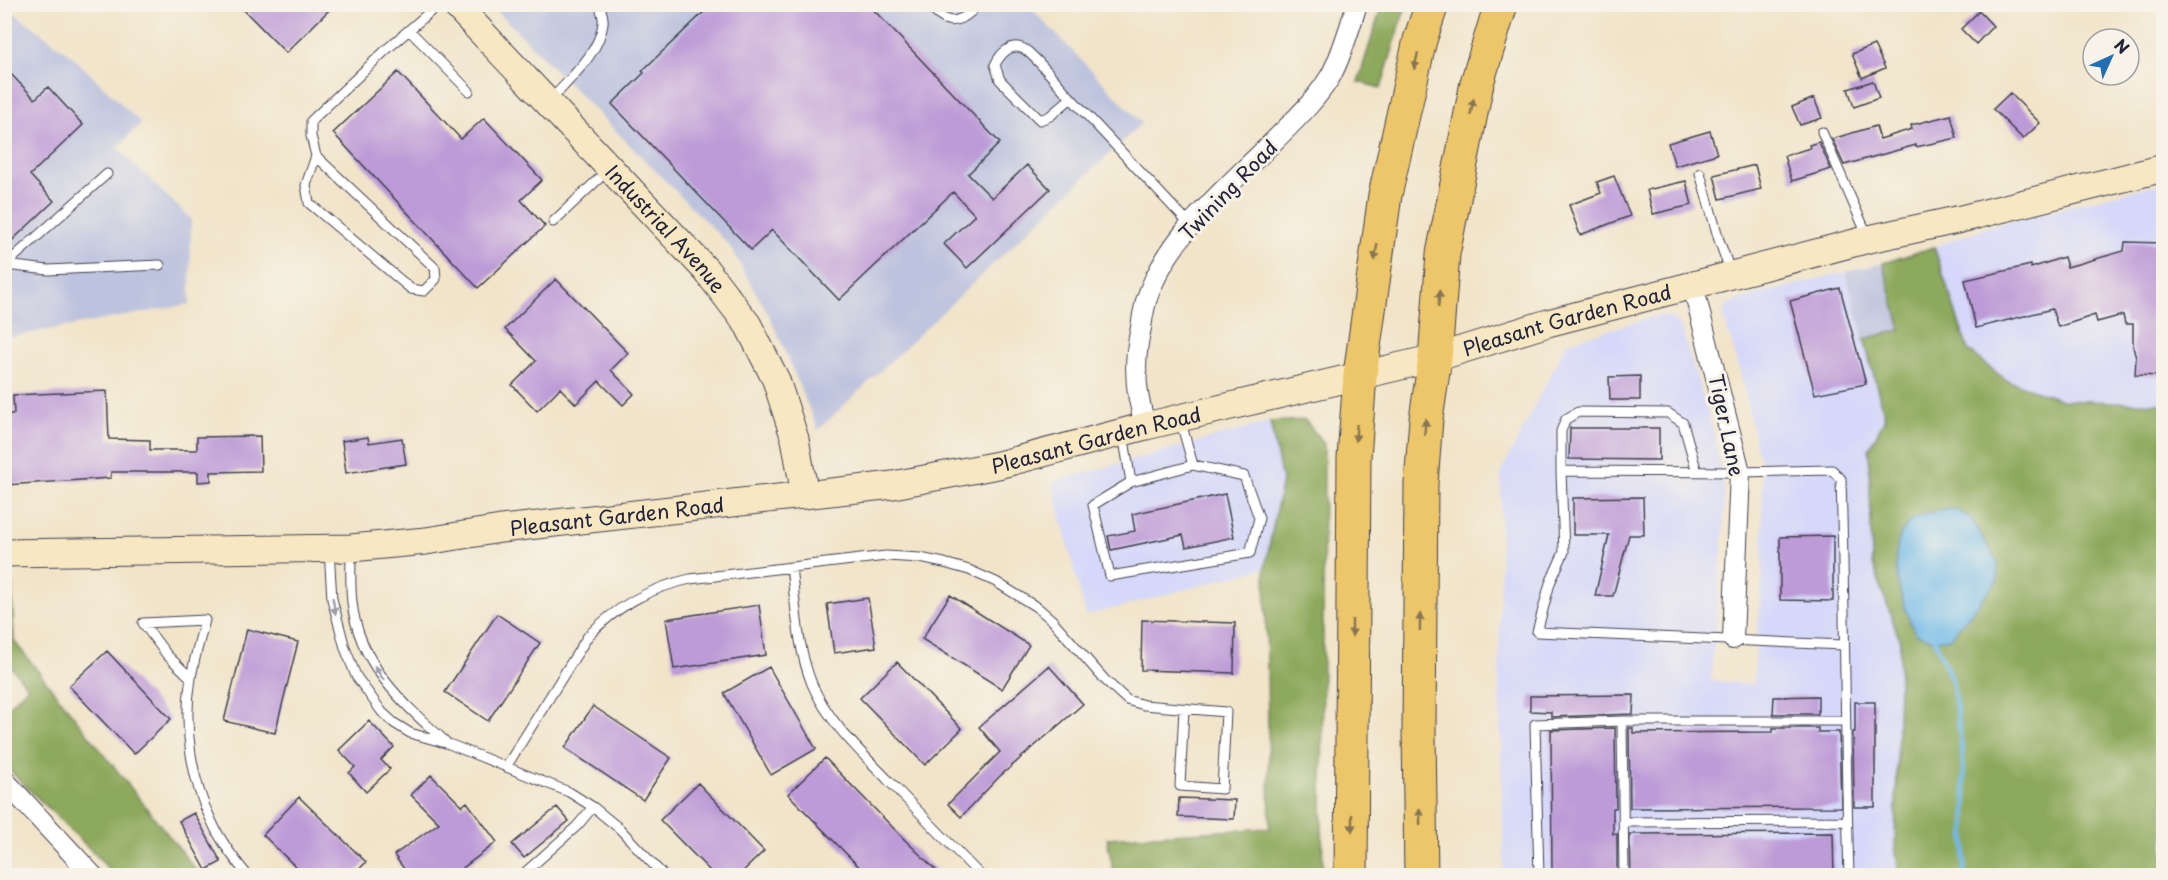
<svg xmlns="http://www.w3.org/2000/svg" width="2168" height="880" viewBox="0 0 2168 880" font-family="'Playpen Sans',sans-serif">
<rect width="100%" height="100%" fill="#f7f3e8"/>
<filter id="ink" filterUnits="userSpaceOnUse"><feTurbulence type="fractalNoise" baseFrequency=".0167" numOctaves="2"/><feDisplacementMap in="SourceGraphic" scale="12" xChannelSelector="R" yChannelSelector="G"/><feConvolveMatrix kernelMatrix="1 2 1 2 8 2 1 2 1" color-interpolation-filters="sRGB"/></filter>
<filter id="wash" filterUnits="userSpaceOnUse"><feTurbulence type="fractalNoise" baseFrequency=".008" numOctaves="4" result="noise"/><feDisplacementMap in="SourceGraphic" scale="24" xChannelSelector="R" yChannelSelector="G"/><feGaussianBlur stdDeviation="1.35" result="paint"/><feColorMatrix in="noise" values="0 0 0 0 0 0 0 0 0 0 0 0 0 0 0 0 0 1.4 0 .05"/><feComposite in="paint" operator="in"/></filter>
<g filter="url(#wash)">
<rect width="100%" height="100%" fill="#f1e4c9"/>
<!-- built -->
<path fill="#d5d8f9" d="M2163 183V404L2062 400 2006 380 1968 350 1934 247 1990 226Z
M1846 272 1885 418 1869 449 1872 562 1900 641 1895 846 1899 875H1504L1499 680 1501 472 1567 342 1660 315 1673 318 1680 324 1714 434 1724 486V527L1711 680 1753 685 1763 564 1762 462 1757 451 1741 375 1723 313 1727 305 1736 300Z
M1270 422 1282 480 1265 568 1086 616 1052 482Z"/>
<!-- industrial -->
<path fill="#bdc3de" d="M4 5 73 57 141 123 117 148 191 219 190 304 5 338Z
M491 5H1028L1142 123 818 430 772 321 729 245Z
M1883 263 1901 330 1864 339 1846 272Z"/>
<!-- forest -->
<path fill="#8da95b" stroke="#58664b" stroke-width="1.5" d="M1382 5H1406L1381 88 1358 82Z
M1934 247 1968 350 2006 380 2062 400 2163 404V875H1899L1895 846 1900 641 1872 562 1869 449 1885 418 1864 339 1901 330 1883 263Z
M1305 420 1324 444 1322 826 1323 875H1114L1107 838 1270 828 1265 568 1282 480 1270 422Z
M5 587H12L14 641 200 875H114L93 852 5 766V709L28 687 5 660Z"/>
<!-- water -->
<path fill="#6fb9e8" stroke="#486e92" stroke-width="1.5" d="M1954 509 1971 518 1998 563 1997 581 1950 638 1935 640 1916 634C1902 608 1885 553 1906 526 1917 513 1938 511 1954 509Z"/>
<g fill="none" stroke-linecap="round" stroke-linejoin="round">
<!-- stream -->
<path stroke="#6fb9e8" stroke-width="4.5" d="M1936 635 1935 640 1953 684 1962 750 1966 808 1964 876"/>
</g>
<g id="blocks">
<!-- building -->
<path fill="#bd9bd7" d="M238 4H335L286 53Z
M698 4H868L1000 143 968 174 992 198 1027 165 1050 189 967 268 944 244 975 215 953 192 839 300 772 230 751 250 612 104 644 73 642 71 705 11Z
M1979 11 1993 26 1976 44 1961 29Z
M1874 45 1885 68 1862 78 1852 54Z
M4 67 35 99 48 87 83 125 30 175 54 201 4 248Z
M398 72 461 139 484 118 542 180 521 200 545 226 478 288 333 133Z
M1873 81 1879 98 1854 107 1848 89Z
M2010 93 2040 123 2023 139 1993 109Z
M1814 98 1822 118 1800 125 1792 107Z
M1951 115 1957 138 1916 147V145L1844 165 1832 139 1876 126 1880 139 1912 129 1911 125Z
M1710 131 1717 154 1675 166 1668 143Z
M1819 142 1831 169 1792 181 1784 156 1810 148 1809 145Z
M1755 165 1761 189 1720 199 1714 175Z
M1614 176 1630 216 1580 235 1569 205 1601 193 1597 182Z
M1686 181 1692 205 1653 214 1647 190Z
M2125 242 2163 243V376L2135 375 2136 358 2133 347V324H2125L2123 315 2097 322 2095 315 2058 327 2052 309 1976 328 1965 280 2031 265V268L2064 257 2067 267 2124 251Z
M556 279 628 353 611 370 634 394 623 405 599 381 576 404 560 388 537 411 512 385 536 361 505 329Z
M1840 288 1866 384 1815 394 1790 301Z
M1640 376V400H1610L1609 377Z
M107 391 109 439 150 440V450H197V437L260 436 261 471 211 472V481L198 482V472H111V478L6 485 4 414H14L13 395Z
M1570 428H1659V460L1569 459Z
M368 437 369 443 402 438 406 464 346 473 342 441Z
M1225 494 1234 537 1186 547 1183 535 1111 550 1108 536 1135 531 1132 514Z
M1643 497 1644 535H1629L1613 596H1595L1609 535H1573V498Z
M1833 536V601L1780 600V537Z
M950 595 1029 645 1002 689 922 639Z
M868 598 876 647 834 653 827 604Z
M759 605 766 655 674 669 666 619Z
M497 614 540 643 488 721 445 692Z
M1142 620 1235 623 1234 673 1141 670Z
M247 629 298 642 275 733 224 721Z
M107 651 171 719 134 754 69 686Z
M897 662 962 729 925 765 860 698Z
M1049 666 1083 704 999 777 961 817 948 804 1000 752 979 727Z
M769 667 816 749 771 775 724 693Z
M1634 695 1633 714 1551 717V712L1530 711V696Z
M1818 696V714H1773L1774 697Z
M1855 702H1875V807H1854L1853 732H1855Z
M593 706 671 758 643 800 565 748Z
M369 721 394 747 381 760 390 769 366 792 349 773 355 767 339 750Z
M1615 728 1616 808H1613V834H1617V876H1552L1551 730Z
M1629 728H1633V733L1773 732V728H1818V732H1839L1841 807 1630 808Z
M825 758 905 840 942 876H868L788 794Z
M431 775 462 806 467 802 497 842 452 876H409L394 855 439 823 411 795Z
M698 783 764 851 738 876H715L660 820Z
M299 797 366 862 353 876H305L263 835Z
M1179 798 1235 800 1234 819 1178 817Z
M557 807 569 821 524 858 512 844Z
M194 813 221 862 206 870 179 821Z
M1833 833 1834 876H1631L1630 834Z"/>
</g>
</g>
<g filter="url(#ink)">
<use href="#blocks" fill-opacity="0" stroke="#413f50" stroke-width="1.5"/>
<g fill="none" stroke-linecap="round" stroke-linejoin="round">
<defs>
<path id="lane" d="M927 4C942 21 953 28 972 11L971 4
M409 30 469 91
M1071 98 1050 116 1040 120 1000 80 995 65C1000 54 1011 42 1024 49 1034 54 1061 88 1071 98L1191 226
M550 101C569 79 600 53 603 23 604 17 601 10 599 4
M1822 132 1868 237
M316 156 435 268 436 279 424 291 411 289 309 203 306 185 316 156 311 136V121L387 49 439 4
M1700 173 1719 240 1731 273
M553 222 608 170
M6 265 48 270 160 265
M4 266 107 174
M1123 434 1131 482 1093 505 1110 576 1250 553 1259 518 1244 476 1193 465 1180 419
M1561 471V431L1566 419 1578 412 1668 413 1683 423 1697 472
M1131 482 1193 465
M329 550 332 599 345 648 356 676 382 712 394 723 410 733 449 744 569 792 593 807 620 829 664 876
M351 551C351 568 350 585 352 602 358 663 402 703 445 741
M791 567C796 606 797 647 812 684 828 722 860 751 888 780 919 812 950 844 981 876
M1844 645 1537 632 1550 583 1564 552 1561 471 1740 472 1832 470 1841 479C1845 611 1845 743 1849 876
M191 678 167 655 143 623 205 620C200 639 194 659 191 678 183 724 191 781 212 822 221 842 234 859 248 876
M1622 721H1845
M506 767 588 636C617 606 649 588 690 579L886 556 920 558 944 563 969 570 996 582 1038 608 1052 620 1104 679 1127 700 1144 705 1226 712 1222 789 1180 786 1184 709
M1624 822 1847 821
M521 876 577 826 593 807
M1539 876 1535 724 1622 721 1624 876"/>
<path id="street" d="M1693 286 1740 472 1733 639
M1146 426C1135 394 1133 361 1141 328 1142 319 1144 309 1146 301 1167 235 1229 186 1276 139 1295 120 1316 100 1330 77 1340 60 1351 24 1357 4
M4 780 93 876"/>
<g id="secondary">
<path id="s1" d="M455 4 706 270 748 325 776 380 795 439 805 495"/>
<path id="s2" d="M4 553 351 548 426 541 501 529 893 485 998 465 1146 426 1435 358 1548 323 1869 239 1961 219 2164 168"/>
</g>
<path id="highway" d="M1351 876 1354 458 1360 375 1385 195 1420 40 1432 4
M1421 876 1419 731 1421 484 1426 419 1435 358 1443 254 1477 83 1501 4"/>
</defs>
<!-- lane casing -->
<use href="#lane" stroke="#413f50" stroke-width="11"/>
<!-- street casing -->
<use href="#street" stroke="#413f50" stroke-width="22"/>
<!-- secondary casing -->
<use href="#secondary" stroke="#413f50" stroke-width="29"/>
<!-- highway casing -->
<use href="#highway" stroke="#413f50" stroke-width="35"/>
<!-- lane -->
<use href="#lane" stroke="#fff" stroke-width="9"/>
<!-- street -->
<use href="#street" stroke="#fff" stroke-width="20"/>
<!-- secondary -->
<use href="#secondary" stroke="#f7e8c3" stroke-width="27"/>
<!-- highway -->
<use href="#highway" stroke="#ecc669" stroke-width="33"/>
</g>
<!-- one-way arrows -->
<defs><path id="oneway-solid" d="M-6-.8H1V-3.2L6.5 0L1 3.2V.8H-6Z" transform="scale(1.5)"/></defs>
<g fill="#877452">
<use href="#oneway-solid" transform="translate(1416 61) rotate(103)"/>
<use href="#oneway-solid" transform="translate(1472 107) rotate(-79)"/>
<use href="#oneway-solid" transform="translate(1376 252) rotate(99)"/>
<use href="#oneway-solid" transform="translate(1439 299) rotate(-85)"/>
<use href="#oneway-solid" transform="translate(1425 427) rotate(-85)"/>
<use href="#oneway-solid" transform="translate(1356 433) rotate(94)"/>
<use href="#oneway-solid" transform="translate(1420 622) rotate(-89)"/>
<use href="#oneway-solid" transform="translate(1352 628) rotate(90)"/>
<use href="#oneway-solid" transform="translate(1420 817) rotate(-91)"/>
<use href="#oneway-solid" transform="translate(1352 823) rotate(90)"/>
</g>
<g fill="#9c9ca7">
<use href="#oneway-solid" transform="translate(334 606) rotate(80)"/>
<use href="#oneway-solid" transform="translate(379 673) rotate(-123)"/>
</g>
</g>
<g text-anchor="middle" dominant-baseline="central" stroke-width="6" stroke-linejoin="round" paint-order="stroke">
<!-- street labels -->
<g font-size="20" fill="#22223b" stroke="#f7f3e8">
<text transform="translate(1228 190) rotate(-46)">Twining Road</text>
<text stroke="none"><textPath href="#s1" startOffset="308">Industrial Avenue</textPath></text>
<text stroke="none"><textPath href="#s2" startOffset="1587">Pleasant Garden Road</textPath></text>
<text transform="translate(1727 425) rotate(78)">Tiger Lane</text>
<text stroke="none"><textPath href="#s2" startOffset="1101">Pleasant Garden Road</textPath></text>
<text stroke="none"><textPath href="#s2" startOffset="615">Pleasant Garden Road</textPath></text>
</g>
</g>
<!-- margin -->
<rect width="2168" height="880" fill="none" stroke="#f7f3e8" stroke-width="24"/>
<!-- north arrow -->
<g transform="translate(2111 57) rotate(45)"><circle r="28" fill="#f7f3e8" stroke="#a29fa3" stroke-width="1.5"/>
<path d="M0-4.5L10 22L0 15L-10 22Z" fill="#1f6fb2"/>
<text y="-9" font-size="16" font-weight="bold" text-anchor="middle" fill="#22223b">N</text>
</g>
</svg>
